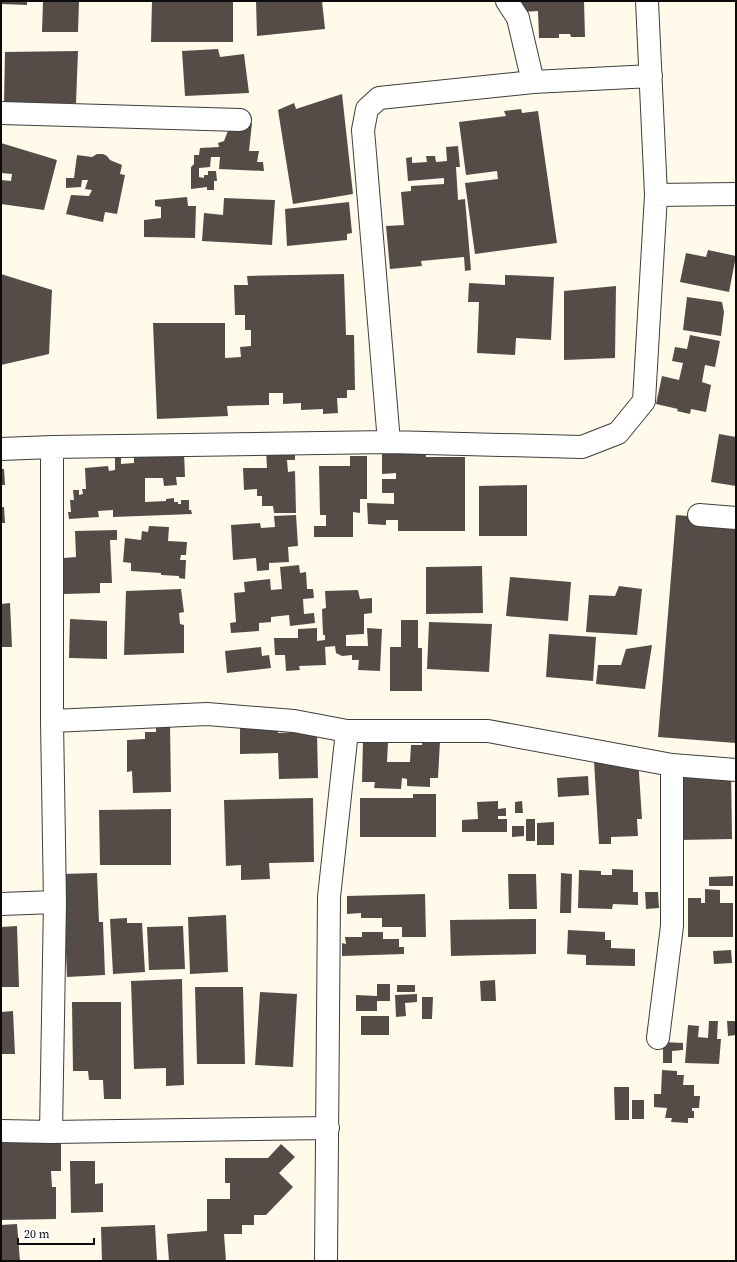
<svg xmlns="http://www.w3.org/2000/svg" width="737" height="1262" viewBox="0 0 737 1262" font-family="'Source Serif 4',serif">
<rect width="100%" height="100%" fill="#fffaea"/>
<!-- building -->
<path fill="#554c47" d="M1 1H27V5L1 4Z
M43 1H79L78 32H42Z
M152 1H233V42H151Z
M256 1H322L325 29 257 36Z
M522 1H584L585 37H571L570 34H559V38H539L538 11 522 12Z
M218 49 220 57 244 54 249 93 185 96 182 51Z
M78 51 76 103H4L5 52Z
M342 94 353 194 293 204 278 110 294 103 296 109Z
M521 109 522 113 538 111 557 243 475 254 465 183 498 179 497 171 466 175 459 122 506 116 504 111Z
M231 123H252L249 151H259L257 162H263L264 171 219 169 220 157H211L210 167 199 168V177L204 178V175H208V171H216L217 181H214V190H207V187L191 189V167L194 164V155H199L200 148 219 147 218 143 224 141Z
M1 143 57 160 44 210 1 204V180L11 181 12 174 1 173Z
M458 146 460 167H456L458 200 465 199 471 270 465 271 464 257 421 261 422 266 390 269 386 226 404 225 401 192 411 191V186L444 184V178L408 181 406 158 412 157V163L427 162 426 156H435L436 162 447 161 446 147Z
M97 154H103L107 156 110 160 122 165 120 174 125 175 117 214 105 212 103 222 66 214 71 195 89 196 92 190 85 189 88 180H82L81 187 66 188V178H74L77 155 92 157Z
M187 197 188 206H196L195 238 144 237V220L161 218V207L155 206V200Z
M224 198 275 200 272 245 202 241 204 213 223 215Z
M349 202 352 233 347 234V240L287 246 285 209Z
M708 250 736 256 729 292 680 282 686 253 706 257Z
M1 274 52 290 49 354 1 365Z
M344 274 346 335H354L355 390H347V398H337L338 413 323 414V409L301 410V403L283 404V393H269V405L227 406 228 416 157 419 153 323H225V358L241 357 240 347 251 346V330H245V315H235L234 285H248L247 276Z
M505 275 554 277 551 340 516 338 515 355 477 353 479 302H468L469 283 505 285Z
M616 286 615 358 564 360V291Z
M687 297 722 302 724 312 721 336 683 330Z
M690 335 720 341 715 367 705 365 702 382 711 385 706 412 691 409 690 414 677 411 678 409 656 404 662 376 679 380 683 363 672 361 675 347 687 349Z
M719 434 736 437V486L711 482Z
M397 448H425L426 457H465V531H398V520H386V525L368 524 367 503 394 504V493H382V479H396V473L382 474V454H397Z
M295 449V460H287L288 472 295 471 296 513H274L273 506H262V496H257V489L244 490 243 468H267L266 450Z
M184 452 185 477H176L177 485 164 486 163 478H145V502L166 501V499L174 498V502H178V504H181V500H189V510H191L192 514 113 517V510L98 511 99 517 69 519 68 512H71L70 500H74L73 490H79V495L83 494 82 489H86L85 468 108 466 109 471 115 470V458H121V464L134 463V454Z
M350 456H367V499H360V513L353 512V537H314V526H326V515H320L319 466H350Z
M1 469H4L5 485H1Z
M527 485V536H479V486Z
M1 507H4L5 523H1Z
M296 515 298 546 288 547 289 562 269 563V570L257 571 256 558 233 560 231 525 260 523 261 528 275 527 274 516Z
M676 515 736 520V743L658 737Z
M149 526 169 527 168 541 187 542 186 555H181L180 560H186L185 579 179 578V576L161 575V573L131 571V563L123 562 125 538 141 540 142 531 148 532Z
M117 530V540H110L112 583H100V593L64 594 63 558 76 557 75 531Z
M299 565 300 573 306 572 307 589H313L314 598 303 599 304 614 314 613 315 623 290 626 289 615 271 617V622L259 623V631L231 633 230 623 236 622 234 593 245 592 244 582 270 579 271 590 282 589 280 567Z
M482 566 483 613 426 614V567Z
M510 577 571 582 568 621 506 616Z
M619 586 642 589 637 635 586 632 589 595 615 596Z
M181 589 184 612 179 613 180 624 184 625V653L124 655 126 591Z
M358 590 360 599 372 598V613L364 614V634L346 635V646H368L367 628 382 629 380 671 358 670 359 660H352V655L342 656 336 653 335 646 325 647 326 665 299 666 300 670 286 671 285 655H275L274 638H298V629L317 628V641L325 640V635H323L322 609 326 608 325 591Z
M10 603 12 647H1V604Z
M70 619 107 621V659L69 658Z
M401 620H418V648H422V691H390V647H401Z
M429 622 492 624 489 672 427 669Z
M549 634 596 637 593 681 546 677Z
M652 645 645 689 596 684 598 665H621L626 649Z
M261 647 262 656 269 655 271 668 227 673 225 651Z
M277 722 278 733 317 731 318 778 279 779 278 753 240 754V723Z
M156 723H170L171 792 133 793 132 771 127 772V740L145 739V732H156Z
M363 740 388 742 387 762H410L411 745H422V740L440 741 438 778H430V787L407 786V779L402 778 401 789 374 788 375 782H362Z
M638 758 642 819H637L638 836 611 837V844H599L594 761Z
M731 771 732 839 680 840 679 772Z
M588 776 589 795 558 797 557 778Z
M413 794H436V837H360V798H413Z
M313 798 314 862 269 863 270 879 241 880V865L226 866 224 800Z
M498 801V809L506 808V816H498V819H507V832H462V820L478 819 477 802Z
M522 801 523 813H515V802Z
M171 809V865H100L99 810Z
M526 819H535V841H526Z
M554 822V845H537V823Z
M512 826H524V836L512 837Z
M612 869 633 870V892H638V905L613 904 612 909 578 908 579 870 601 871V875H612Z
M97 873 99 922H103L105 975 67 977 63 874Z
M561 873 572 874 571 913H560Z
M508 874H536L537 909H509Z
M733 876V886H709V877Z
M705 889 720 890V903H733V937H688V898H701V903H705Z
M645 892H658L659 908 646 909Z
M425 894 426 937H402V927H382V918H361V913L347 914V896Z
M226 915 228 972 190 974 188 917Z
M127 918V923H142L145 972 113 974 110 919Z
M536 919V954L451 956 450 920Z
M17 926 19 987H1V927Z
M183 926 185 969 149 970 147 927Z
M568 930 605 932V940H611V948L635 949V966L586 965V955L567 954Z
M362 932H383V939H399V947H404V954L342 956V943L346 944 345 937H362Z
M731 950 732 963 714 964 713 951Z
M182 979 184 1085 166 1086V1068L134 1069 131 981Z
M495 980 496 1001H481L480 981Z
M377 984H390V1001H377V1011H356V995L377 996Z
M397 985H415V992H397Z
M195 987H243L245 1064H197Z
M260 992 297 994 293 1067 255 1065Z
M417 994V1002L405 1003 406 1016 396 1017 395 995Z
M422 997H433L432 1019H422Z
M72 1002H121V1099H104L103 1080H89L88 1071H73Z
M13 1011 15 1054H1V1012Z
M361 1016H389V1035H361Z
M709 1021H718L717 1039H721L719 1064 685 1063 688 1025 699 1026 698 1037 708 1038Z
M727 1021H736V1035L728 1036Z
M663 1042 683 1043V1050L672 1051V1063H663Z
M662 1070 677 1071V1075H684L683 1085H694V1096H700L699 1108H692V1111H694V1118H688V1123L671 1122 672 1118H665L667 1108 654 1107V1094H661Z
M614 1087H629V1120H615Z
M632 1100H644V1119H632Z
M61 1137V1171H51L52 1187H56V1219L1 1220V1143L42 1142Z
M281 1144 295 1157 279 1173 293 1187 266 1215H254V1225H242V1234H224L226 1261H169L167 1234 207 1231V1199H230V1183H225V1158H268Z
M70 1161H95V1184L103 1183V1212L71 1213Z
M17 1224 20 1261H1V1225Z
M155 1225 157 1261H102L101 1227Z"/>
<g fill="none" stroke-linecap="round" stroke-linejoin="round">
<defs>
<path id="street" d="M507 1 518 18 533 82
M1 113 240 120
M656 195 736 194
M389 442 363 130 367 109 379 98 533 82 651 76
M1 449 52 447 389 442 582 447 618 433 644 401 656 195 647 1
M699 515 736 518
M52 721 207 714 294 721 347 731H488L672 765 736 770
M1 904 55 902
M658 1038 672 926V765
M1 1131 51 1132 328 1128
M51 1132 55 902 52 721V447
M326 1261 329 897 347 731"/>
</defs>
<!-- street casing -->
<use href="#street" stroke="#3e3e3e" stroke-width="24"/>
<!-- street -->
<use href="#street" stroke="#fff" stroke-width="22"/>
</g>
<!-- border -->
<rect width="737" height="1262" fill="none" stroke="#0b0b0b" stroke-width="4"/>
<!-- scale -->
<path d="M18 1238v6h76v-6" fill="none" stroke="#0b0b0b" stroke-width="2"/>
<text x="24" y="1238" font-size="12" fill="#0b0b0b" stroke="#ffffff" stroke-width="3" paint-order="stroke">20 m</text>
</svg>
